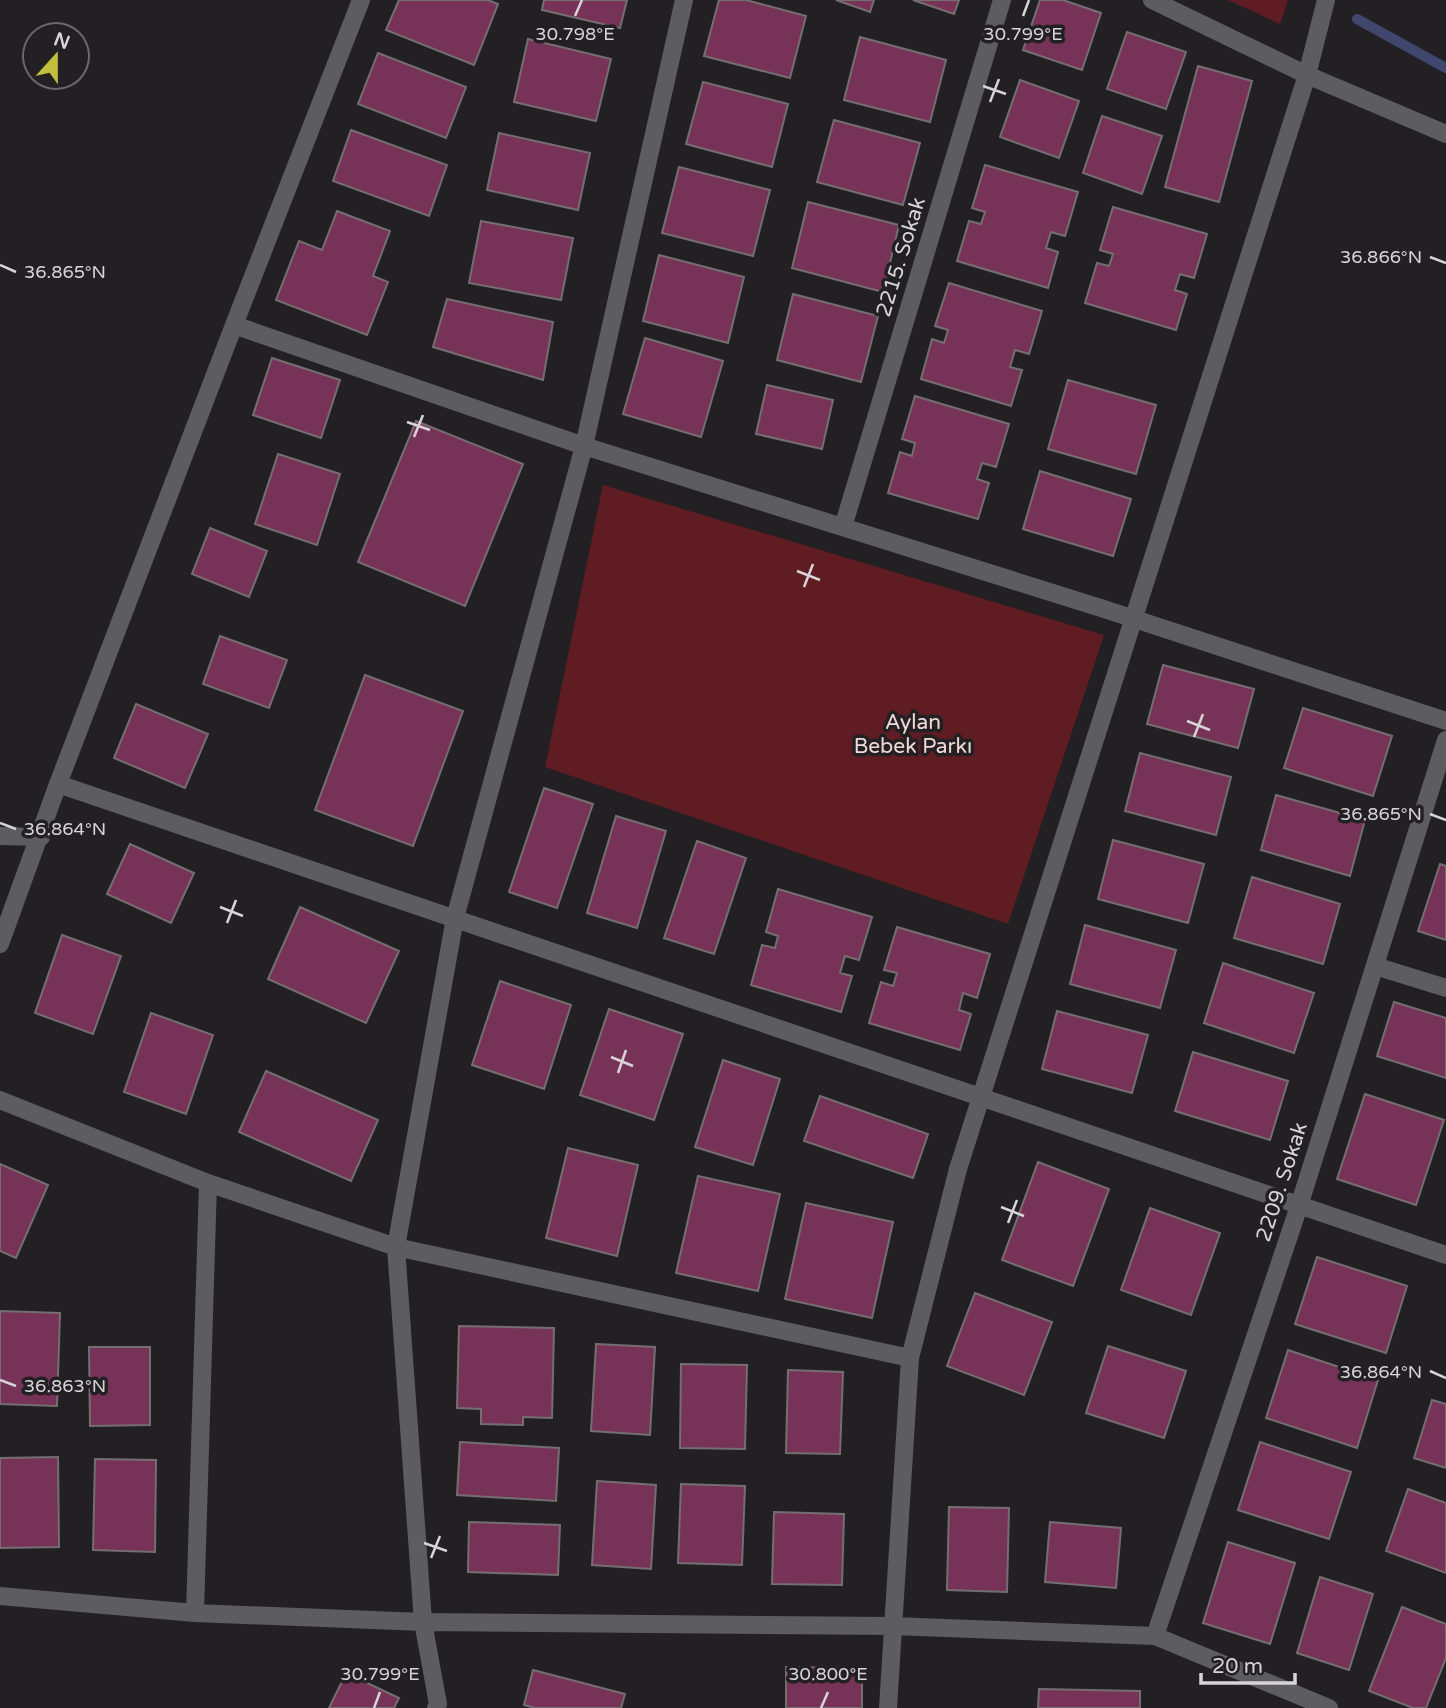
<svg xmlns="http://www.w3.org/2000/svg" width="1446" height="1708" viewBox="0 0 1446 1708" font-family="'Varela Round',sans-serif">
<rect width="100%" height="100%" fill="#232024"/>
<!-- green -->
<path fill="#5f1c22" d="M1228 0H1288L1280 24Z
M603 485 1104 635 1008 924 545 767Z"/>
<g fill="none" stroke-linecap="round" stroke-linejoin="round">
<!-- stream -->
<path stroke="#40466d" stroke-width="10" d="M1357 19 1446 68"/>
</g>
<!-- building -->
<path fill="#773357" stroke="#746e70" stroke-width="2" d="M399 0H488L498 4 474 65 386 30Z
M544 0H627L620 28 542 10Z
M719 0H746L806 16 790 78 704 56Z
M836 0H874L870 12Z
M913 0H959L954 14Z
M1040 0H1063L1101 13 1082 70 1023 50Z
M1127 32 1186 52 1166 109 1107 89Z
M860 37 946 60 930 122 844 100Z
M528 39 611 59 596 121 514 102Z
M378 53 466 87 446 138 358 104Z
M1198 66 1252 81 1219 202 1165 187Z
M1020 80 1079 101 1059 158 1000 137Z
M703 82 788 104 772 167 686 144Z
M1102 116 1162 136 1142 194 1083 173Z
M834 120 920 143 903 205 817 182Z
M351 130 447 165 429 216 333 181Z
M499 133 590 153 578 210 487 190Z
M985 165 1078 192 1065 236 1051 232 1046 248 1058 252 1048 288 957 261 969 221 981 224 985 212 972 208Z
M679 167 770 190 753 256 662 233Z
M808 202 899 225 883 292 792 268Z
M1113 207 1207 234 1194 278 1180 274 1175 290 1187 294 1176 330 1085 303 1097 263 1109 266 1113 254 1100 250Z
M337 211 390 231 373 276 388 282 367 335 276 300 299 241 322 250Z
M481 221 573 238 561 300 469 283Z
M659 255 744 277 728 343 643 321Z
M949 283 1042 311 1029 354 1015 350 1010 367 1022 370 1011 406 921 379 932 339 944 343 948 330 935 326Z
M793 294 878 316 861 382 777 360Z
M447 299 553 322 543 380 433 347Z
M645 338 723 361 701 437 623 414Z
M272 358 340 380 321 438 253 415Z
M1068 380 1156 405 1136 474 1048 449Z
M767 385 833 400 822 449 756 434Z
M915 396 1009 424 996 467 982 463 977 479 989 483 978 519 888 493 900 452 912 456 915 443 902 439Z
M416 421 523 464 465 606 358 562Z
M278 454 340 474 317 545 255 524Z
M1040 471 1131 499 1113 556 1023 529Z
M210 528 267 551 249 597 192 574Z
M220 636 287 660 269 708 203 684Z
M1163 665 1254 689 1238 748 1147 724Z
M365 675 463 711 413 846 315 810Z
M136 704 208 734 185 788 114 758Z
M1303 708 1392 736 1373 796 1284 768Z
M1140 753 1231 777 1216 835 1125 811Z
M544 788 593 804 557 908 509 892Z
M1276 795 1365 820 1350 876 1261 850Z
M616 816 666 831 637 928 587 913Z
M1113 840 1204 864 1188 923 1098 899Z
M697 841 746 858 714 954 664 938Z
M130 844 194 873 171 923 107 894Z
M1440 864 1446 866V940L1418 931Z
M1252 877 1340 904 1323 964 1234 938Z
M778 889 872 917 859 960 845 956 840 973 852 976 841 1012 751 985 762 945 775 948 778 936 766 932Z
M300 907 399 951 366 1023 268 979Z
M1085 925 1176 950 1160 1008 1070 984Z
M897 927 990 954 977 998 963 993 959 1010 971 1014 960 1050 869 1023 881 982 893 986 897 973 884 970Z
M62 935 121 956 93 1034 35 1013Z
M1223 963 1314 993 1294 1053 1204 1023Z
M500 981 571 1005 544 1089 472 1065Z
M1394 1002 1446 1018V1078L1377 1056Z
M609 1009 683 1034 654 1120 580 1095Z
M1057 1011 1148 1035 1132 1093 1042 1069Z
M151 1013 213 1035 186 1114 124 1092Z
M1193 1052 1288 1081 1270 1140 1175 1111Z
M723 1060 780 1079 753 1165 695 1147Z
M266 1071 378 1120 351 1181 239 1132Z
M1365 1094 1444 1120 1416 1205 1337 1179Z
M820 1096 928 1134 913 1178 804 1141Z
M568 1148 638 1165 617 1256 546 1238Z
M1038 1162 1109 1189 1073 1286 1002 1260Z
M0 1164 48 1185 16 1258 0 1251Z
M698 1176 780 1194 758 1291 676 1273Z
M806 1203 893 1222 872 1318 785 1299Z
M1150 1208 1220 1233 1191 1315 1121 1290Z
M1317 1257 1407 1286 1386 1353 1295 1324Z
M975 1293 1052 1322 1024 1395 947 1366Z
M0 1311 60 1313 57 1406 0 1404Z
M459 1326 554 1328 552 1418 523 1417V1425L481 1424V1409L457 1408Z
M596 1344 655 1347 650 1435 591 1431Z
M1108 1346 1186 1371 1164 1438 1086 1413Z
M89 1347H150V1425L90 1426Z
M1288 1350 1378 1380 1357 1448 1266 1418Z
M681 1364 747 1365 745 1449 680 1448Z
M788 1370 843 1372 840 1454 786 1453Z
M1432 1400 1446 1404V1468L1414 1458Z
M460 1442 559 1448 556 1501 457 1495Z
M1260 1442 1351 1472 1329 1539 1238 1510Z
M58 1457 59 1547 0 1548V1458Z
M95 1459 156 1460 155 1552 93 1550Z
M597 1481 656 1485 651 1569 592 1565Z
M681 1484 745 1486 742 1565 678 1563Z
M1408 1489 1446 1503V1573L1386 1551Z
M949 1507 1009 1508 1007 1592 947 1590Z
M774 1512 844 1514 842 1585 772 1584Z
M469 1522 560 1525 558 1575 468 1572Z
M1050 1522 1121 1528 1116 1588 1045 1582Z
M1228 1542 1295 1563 1270 1644 1203 1623Z
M1320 1577 1373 1594 1349 1670 1297 1653Z
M1402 1607 1446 1624V1658L1426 1708H1413L1369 1691Z
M786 1667 862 1668V1708H786Z
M533 1670 625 1694 621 1708H535L524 1705Z
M346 1673 399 1698 394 1708H329Z
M1039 1689 1140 1691V1708H1038Z"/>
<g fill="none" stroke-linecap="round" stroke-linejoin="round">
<!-- minor -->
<path stroke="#5d5c5f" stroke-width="18" d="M1152 0 1307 75 1446 134
M234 325 584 446 1104 609 1446 721
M843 527 1002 0
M58 784 1446 1255
M0 836 41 837
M0 944 58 784 234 325 361 0
M1375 966 1446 988
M0 1100 208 1183 396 1247 910 1358
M0 1596 195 1613 423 1622 893 1626 1155 1636 1329 1708
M195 1613 208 1183
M1155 1636 1299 1206 1446 740
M436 1708 438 1704 423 1622 396 1247 455 918 584 446 684 0
M888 1708 910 1358 958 1169 1307 75 1326 0"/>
</g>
<!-- ticks -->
<path fill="none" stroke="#d6d4d7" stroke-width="2.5" d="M575 16 582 0M1023 16 1029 0M983 86 1006 94M990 102 999 79M1430 257 1446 263M0 265 16 272M407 422 430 430M414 437 423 415M797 571 820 580M804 587 813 564M1187 721 1210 730M1194 737 1203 714M1430 814 1446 820M0 823 16 829M220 907 243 916M227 923 236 900M611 1057 633 1066M618 1073 626 1050M1001 1207 1024 1216M1008 1223 1017 1200M1430 1371 1446 1378M0 1380 16 1386M424 1543 447 1551M431 1558 440 1536M374 1708 380 1692M821 1708 828 1692"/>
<g text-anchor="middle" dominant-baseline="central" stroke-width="7" stroke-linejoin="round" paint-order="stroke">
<!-- street labels -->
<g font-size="21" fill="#d6d4d7" stroke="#232024">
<text transform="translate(901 257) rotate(-73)">2215. Sokak</text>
<text transform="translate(1282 1182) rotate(-72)">2209. Sokak</text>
</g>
<!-- park labels -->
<g font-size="21" fill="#f1d8d8" stroke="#232024">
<text x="913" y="722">Aylan<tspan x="913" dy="24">Bebek Parkı</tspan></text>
</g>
</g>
<g font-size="18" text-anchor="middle" fill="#d6d4d7" stroke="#232024" stroke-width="7" stroke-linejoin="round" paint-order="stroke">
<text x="575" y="40">30.798°E</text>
<text x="1023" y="40">30.799°E</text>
<text x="1381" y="263">36.866°N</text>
<text x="65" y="278">36.865°N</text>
<text x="1381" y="820">36.865°N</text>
<text x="65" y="835">36.864°N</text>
<text x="1381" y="1378">36.864°N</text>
<text x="65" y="1392">36.863°N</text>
<text x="380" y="1680">30.799°E</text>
<text x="828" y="1680">30.800°E</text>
</g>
<!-- north arrow -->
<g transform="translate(56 56) rotate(21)"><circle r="33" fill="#232024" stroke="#6b686c" stroke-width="2"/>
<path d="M0-5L12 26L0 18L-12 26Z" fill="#c3bd3e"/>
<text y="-10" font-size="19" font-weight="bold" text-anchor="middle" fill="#d6d4d7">N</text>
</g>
<!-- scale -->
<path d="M1201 1673v10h94v-10" fill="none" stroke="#d6d4d7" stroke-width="3.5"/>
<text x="1212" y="1673" font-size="21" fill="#d6d4d7" stroke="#232024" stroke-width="5" paint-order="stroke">20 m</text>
</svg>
